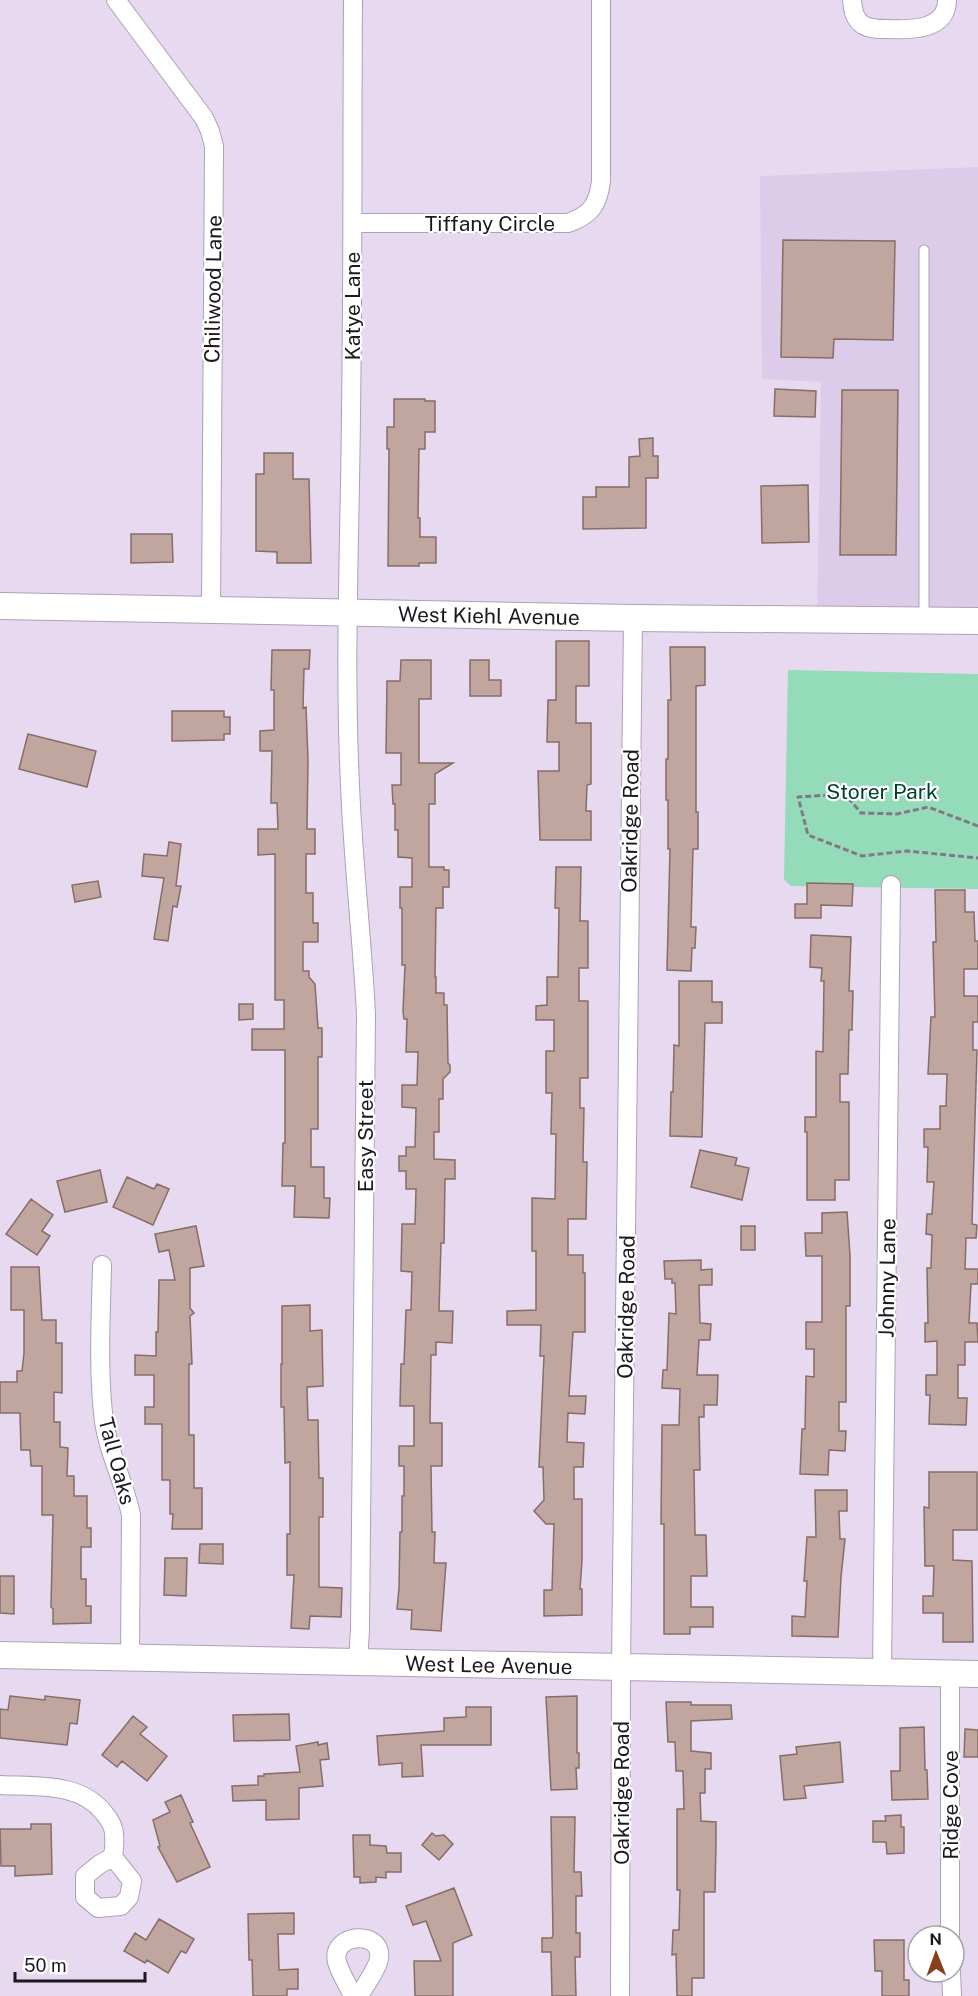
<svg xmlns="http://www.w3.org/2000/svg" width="978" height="1996" viewBox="0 0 978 1996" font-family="'Public Sans',sans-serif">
<rect width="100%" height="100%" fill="#e6d9f0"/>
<!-- built -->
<path fill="#dccce9" d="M978 167V621L817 620 821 382 762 379 760 176Z"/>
<!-- green -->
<path fill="#93dbb9" d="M788 670 978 674V889L791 886 784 880Z"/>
<!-- building -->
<path fill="#c1a6a0" stroke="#866d68" stroke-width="1.5" d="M783 240 895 241 893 340 834 339 833 358 781 357Z
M775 389 816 391 815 417 774 416Z
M842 390H898L896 555H840Z
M394 399H425V401H435V432H425V449H419L418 518H420V537H436V563H419V566H388L389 449H387V427H394Z
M653 438V456H658V478H646V528L583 529V497H596V487H629V457L640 456 639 439Z
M264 453H293V479H309L311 563H277V552L256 551V474H264Z
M808 485 809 542 762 543 761 486Z
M131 534H172L173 562 131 563Z
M556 641H589V686H576V723H591V784L587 785 586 811H591V840H540L538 771H559V742H547L548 700H556Z
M670 647H705V685L696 686V812H698V849H693L691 927H696L695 948H692L691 971 667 970 670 849H668V800H666V759H668V700H671Z
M272 650H310L309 669H304L303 708 306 707 308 760 307 829H315V854H306V893H313V923H318V942H303V971H309V977L315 984 318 1028H322V1057H318V1129H311V1167H324V1198H330L329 1218 294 1217 295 1186H282L283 1143H285V1050H252V1029H284V1000H275V854L258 855V829H278L277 803H271L272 751H260V731L274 730V690H271Z
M401 660H431V699H419V763H453L435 774V804H429V867H444V870H449V887H443V908H436L435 977H436V993H444V1005H447L448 1063 450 1065V1072L443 1079V1099H439V1132H434V1159L455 1160V1179H445L444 1243H441L439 1311H453L452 1343 436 1342V1355H431L430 1423H442V1466H431L432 1532H435L434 1563H446L441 1631 411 1629 412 1610 397 1609 399 1588 400 1532H402V1496H404V1466H399V1446H414V1406H400L401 1364H404L406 1310H411L412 1272 401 1271 402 1224H415L416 1189H406V1171H399V1156H406V1147H415L416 1108 402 1107V1085H417L418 1052H406L407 1019H404L403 1011 405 965H402V908H400V887H412V858L398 857V830H395V804H393L392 785H401V753H386L387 681H400Z
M470 660H489V680H501V696H470Z
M172 711H224V717H230V734H224V740L172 741Z
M28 734 96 751 87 787 19 769Z
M169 842 181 844 176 886H181L177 907 173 906 168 941 154 939 164 878 142 876 144 854 167 856Z
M556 867H581L580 921H588V968H579V1001H588V1078H580V1108H584L583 1162H587L586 1219H568V1255H583V1273H585V1332H573L569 1396H586L585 1414 568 1413 567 1442 584 1443 583 1467H574V1499H582V1560L580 1589H582V1615L544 1616V1590H552L554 1524H546L534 1511 544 1500 543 1467H539L544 1356H540L541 1325H507V1311L536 1310V1251H532V1198L555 1199 556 1134H551L552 1093H546V1051H554V1020H536V1006L547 1005V977H558L559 908H555Z
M98 881 101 897 75 902 72 885Z
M807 883 853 884 852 906 821 905V918H795V904H807Z
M935 890H965V912H974L975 941H978V969H964V996H978V1022H973V1050H977L972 1224 977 1225 976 1238H966L965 1269H978V1284H971L969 1323H977L978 1342H965V1365H958V1398H967L966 1425 929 1424 930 1395H926V1375H937V1341L925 1342V1323H928L927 1268H931L932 1235 926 1234 927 1214H932L934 1182H927L928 1147H924V1129H940V1106H946L947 1074H928L931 1017H935L933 942H936Z
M811 935 851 937 849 991H853L852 1030H849L848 1074H840V1102H849V1180H835V1200H807V1132H805V1117H816V1051L823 1052 824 981H821L822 968 810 967Z
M679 981H712V1002H722V1023H705L702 1137 670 1136 671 1092H673L674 1045 679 1046Z
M239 1004H253V1019L239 1020Z
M700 1150 737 1158 735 1165 749 1168 742 1200 691 1187Z
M100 1170 107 1202 65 1212 57 1181Z
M127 1177 154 1189 157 1184 169 1189 153 1225 113 1207Z
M31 1199 53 1215 42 1231 50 1236 37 1255 6 1234Z
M847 1212 850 1255V1306H846V1402H839V1431H846L845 1451 829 1450 828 1475 800 1474 802 1429H805L806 1376 814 1377V1349H806V1322H822V1256H806L805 1233H822V1213Z
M196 1226 204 1266 190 1268V1308L194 1313 190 1316 192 1364H189V1435H194V1488H202V1529H172L173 1514H170V1480H162V1424H145V1407H154V1375H135V1355L156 1356V1332H158L159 1280H175L169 1250 159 1252 155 1234Z
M741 1226H755V1250H741Z
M701 1260V1270L712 1269V1285H699L700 1323 711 1324 710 1340H699L697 1375H718L717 1405H704V1417H699L700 1470H694L695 1535H706L707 1576H691V1607H713V1627H690V1634H664V1524H661L662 1425H679L680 1389 662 1388 663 1370H667L669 1313 676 1314 675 1283H672V1279H665L664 1261Z
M11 1267H39L42 1320H56V1343H62V1393L54 1392V1422H60V1447L68 1448 67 1476H74V1496H87V1528H91V1547H81V1579H86V1606H91V1623L53 1624V1609L51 1607 53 1515H42V1466H31L30 1450H21L20 1413H0V1382H17V1371H22L24 1353V1310H11Z
M310 1305V1331L322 1330 323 1386 307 1387 308 1420H318L319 1478H323V1517H319V1587L342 1588 341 1617 310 1616 309 1629 291 1628 294 1575H287V1534H290V1462L285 1463 284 1407H281V1364H282V1306Z
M929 1472H977V1530H953V1560L972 1561 973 1642H943V1613H923V1596H933L934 1566H925L924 1507 929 1508Z
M815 1490H847V1511H839L840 1539H845L841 1577 838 1637 792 1636V1616L805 1617 807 1581H804L807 1537H816Z
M200 1544H223V1564L199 1563Z
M165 1558H187L186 1596 164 1595Z
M0 1576H14V1614L0 1613Z
M10 1696 45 1700V1696L80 1700 77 1724 70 1723 67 1745 0 1738V1709L8 1710Z
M577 1696V1753H579V1768H576L577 1789 551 1790 546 1697Z
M666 1702H691V1705H731L732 1719 691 1721V1751L711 1753V1769H705V1793H700L701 1821 716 1822V1843L715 1892H704V1978H692V1996H677L676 1954 672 1955 673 1930H679L680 1890H677V1809H684L683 1771H676L675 1742H668Z
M466 1707H491V1745H421L423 1776 402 1777V1763L379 1765 377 1736 444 1731V1718L466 1717Z
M289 1714 290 1740 234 1741 233 1715Z
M133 1716 147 1727 140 1734 167 1756 147 1781 122 1761 117 1767 102 1755Z
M924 1727 925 1770H927L928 1799 892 1800 891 1771H900V1728Z
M965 1729 978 1730V1757H964Z
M318 1742V1745L327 1743 329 1759 320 1760 323 1786 299 1788V1819L266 1820V1800L233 1801 232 1786 258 1785V1776H264V1774L300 1772 296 1746Z
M840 1742 843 1782 804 1786 806 1798 784 1800 780 1756 797 1754 796 1747Z
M181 1795 193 1822 190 1823 210 1867 177 1882 158 1847 160 1846 153 1820 170 1812 165 1802Z
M901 1815V1827H904V1853L887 1854 886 1842H873V1821H886L885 1816Z
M551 1817H575L574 1872H581L582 1896H576V1933H580V1957H575L576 1996H552L551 1952H542V1938H552L553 1934Z
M31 1824H51L52 1874 15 1876V1866H1L0 1829H31Z
M432 1833 436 1836 444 1835 453 1844 439 1860 422 1845Z
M353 1835H370V1845L386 1846 387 1853H401V1872H386V1878L376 1877V1882L360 1883V1877H354Z
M454 1888 472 1935 453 1943V1996H415L414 1961H441L426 1921 413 1925 406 1906Z
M294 1913V1934H278L279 1970 298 1969V1989H287V1996H253L252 1960H249L248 1914Z
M159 1919 194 1939 186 1953 181 1951 168 1973 147 1960 145 1963 124 1951 135 1933 146 1940Z
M874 1940H904V1980H909V1996H882V1971H875Z"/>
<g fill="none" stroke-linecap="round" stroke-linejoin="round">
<defs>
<path id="lane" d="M924 619V250"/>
<path id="street" d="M116 0 204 118 210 131 214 146 211 609
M353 0C352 138 353 275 351 413 350 537 344 661 350 785 353 861 362 937 366 1014L360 1630 358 1662
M852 0C853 10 854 19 863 25 870 29 879 29 887 29 909 30 947 31 947 0
M353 223H568C591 215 598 205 601 181V0
M102 1265C101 1312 98 1366 103 1413 106 1449 124 1480 131 1515L130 1657
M882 1671 891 885
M0 1785C36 1787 80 1782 104 1813 109 1819 114 1827 114 1834 115 1842 114 1850 113 1857L132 1881 129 1897 121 1906 98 1908 85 1897V1876L100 1864 113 1857
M950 1936V1673
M951 1972 952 1996
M353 1996C348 1985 340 1973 337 1962 330 1933 383 1929 379 1958 378 1968 364 1987 359 1996
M620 1996 621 1666 633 618"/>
<g id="secondary">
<path id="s1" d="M0 606 633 618 978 621"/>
<path id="s2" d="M0 1655 978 1674"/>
</g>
</defs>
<!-- lane casing -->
<use href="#lane" stroke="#ada1b6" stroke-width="11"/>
<!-- street casing -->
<use href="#street" stroke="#ada1b6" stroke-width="20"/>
<!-- secondary casing -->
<use href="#secondary" stroke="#ada1b6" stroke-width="28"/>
<!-- path -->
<path stroke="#827988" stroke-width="3" stroke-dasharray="6 3" stroke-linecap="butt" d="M978 826 928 807 897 814 861 813 845 794 798 797 808 835 862 856 907 851 978 858"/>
<!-- lane -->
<use href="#lane" stroke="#fff" stroke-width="9"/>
<!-- street -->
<use href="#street" stroke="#fff" stroke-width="18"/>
<!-- secondary -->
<use href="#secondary" stroke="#fff" stroke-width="26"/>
</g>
<g text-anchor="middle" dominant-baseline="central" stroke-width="4.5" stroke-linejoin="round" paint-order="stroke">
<!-- street labels -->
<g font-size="21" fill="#1d1820" stroke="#fff">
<text x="490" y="223">Tiffany Circle</text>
<text transform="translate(213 289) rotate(-89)">Chiliwood Lane</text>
<text transform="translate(352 306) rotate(-90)">Katye Lane</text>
<text stroke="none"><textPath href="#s1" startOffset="489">West Kiehl Avenue</textPath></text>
<text transform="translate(630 821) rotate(-89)">Oakridge Road</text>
<text transform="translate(365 1136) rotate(-90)">Easy Street</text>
<text transform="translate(887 1278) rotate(-89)">Johnny Lane</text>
<text transform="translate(626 1307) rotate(-89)">Oakridge Road</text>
<text transform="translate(117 1461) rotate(75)">Tall Oaks</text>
<text stroke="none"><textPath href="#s2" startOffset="489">West Lee Avenue</textPath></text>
<text transform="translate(621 1793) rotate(-90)">Oakridge Road</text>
<text transform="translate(950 1805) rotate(-90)">Ridge Cove</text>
</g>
<!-- park labels -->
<g font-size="21" fill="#01402b" stroke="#fff">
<text x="882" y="791">Storer Park</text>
</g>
</g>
<!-- north arrow -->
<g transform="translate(936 1954) rotate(359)"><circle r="28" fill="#ffffff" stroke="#a5a3a6" stroke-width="1.5"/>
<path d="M0-4.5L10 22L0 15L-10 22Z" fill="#86411b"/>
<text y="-9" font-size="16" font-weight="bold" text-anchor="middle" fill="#1d1820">N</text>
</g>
<!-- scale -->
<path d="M15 1972v9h130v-9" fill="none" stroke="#1d1820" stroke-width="3"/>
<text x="24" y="1972" font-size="18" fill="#1d1820" stroke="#ffffff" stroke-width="4.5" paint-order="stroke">50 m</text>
</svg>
